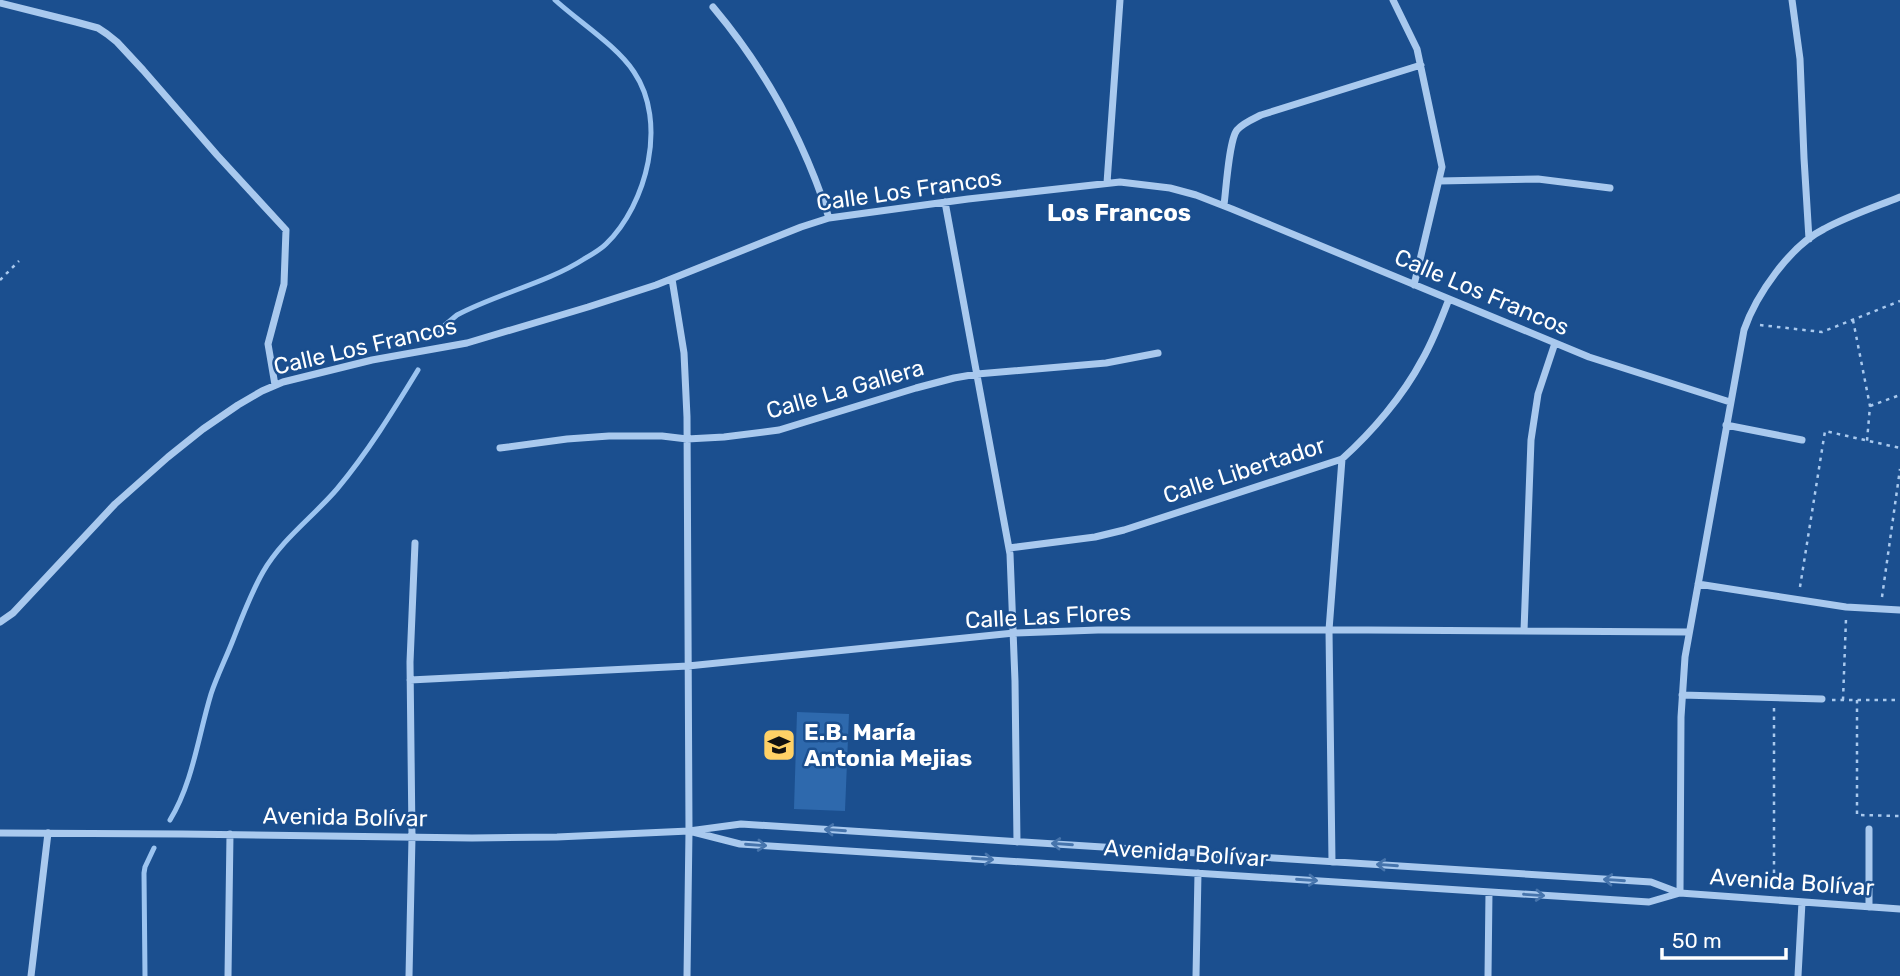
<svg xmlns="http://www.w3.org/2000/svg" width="1900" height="976" viewBox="0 0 1900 976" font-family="Rubik,sans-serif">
<rect width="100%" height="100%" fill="#1b4f8f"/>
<!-- green -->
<path fill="#2e69ad" d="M797 712 849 714 845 811 794 809Z"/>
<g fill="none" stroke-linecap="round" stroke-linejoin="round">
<!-- stream -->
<path stroke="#9cc4f0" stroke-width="5" d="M439 335 445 325 457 315C496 294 547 283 584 259 591 255 600 250 606 244 647 204 668 122 634 72 617 46 579 22 555 0
M170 820C193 782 198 737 211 694 217 676 226 658 233 640 242 617 251 593 263 572 282 539 313 517 337 489 368 452 393 411 418 370
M145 976 144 873 145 867 154 848"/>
<!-- path -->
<path stroke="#a9c9ee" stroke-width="2.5" stroke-dasharray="3.5 5" stroke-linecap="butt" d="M0 280 19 261
M1853 320 1870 406 1867 441
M1760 325 1822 332 1900 301
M1870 406 1900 395
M1800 587 1825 431 1900 448
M1882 597 1900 469
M1832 700H1900
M1843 700 1846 619
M1857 700V815L1900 816
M1774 708V887"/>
<!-- street -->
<path stroke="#a9c9ee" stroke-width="7" d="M1393 0 1417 49 1442 167 1414 285
M1792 0 1800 59 1804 158 1809 239
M0 3 76 22 98 28 107 34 117 42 143 70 217 155 286 230 284 284 268 344 275 385
M713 7C766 70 804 140 829 218
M1439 181 1538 179 1610 188
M1107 183 1120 0
M945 202 1010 554 1015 681 1017 842
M1224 205C1226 190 1229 140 1237 130 1243 123 1253 119 1261 115L1421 65
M672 279 684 353 687 417 689 831 687 976
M1726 425 1802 440
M500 448 567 439 609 436H662L687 439 724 437 779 430 916 388 954 378 977 374 1106 363 1158 353
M1009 548 1095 537 1124 530 1342 459C1372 432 1403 396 1422 360 1433 341 1441 320 1449 299
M1698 584 1846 607 1900 610
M0 622 13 613 115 504 168 457 203 429 238 405 262 391 283 382 372 360 467 343 588 307 656 285 801 227 829 218 968 199 1120 182 1170 188 1196 195 1232 209 1589 357 1730 402
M1524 631 1531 440 1538 394 1555 343
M410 680 688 666 1014 633 1098 630H1368L1689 632
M1682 695 1822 699
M693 832 740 844 1649 902 1680 893
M0 833 182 834 472 838 557 837 689 831 741 824 1651 882 1680 893 1900 909
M1332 862 1329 630 1342 459
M1680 893 1681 717 1685 657 1744 330C1756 295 1790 246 1824 229 1848 216 1875 207 1900 197
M1869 907V829
M31 976 48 833
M228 976 230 834
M409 976 412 837 410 662 415 543
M1196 976 1198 873
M1488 976 1489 892
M1798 976 1802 902"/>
</g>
<!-- one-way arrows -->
<defs><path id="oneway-shaft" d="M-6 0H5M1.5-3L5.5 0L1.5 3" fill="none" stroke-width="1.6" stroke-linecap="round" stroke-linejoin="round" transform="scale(1.75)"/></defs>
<g stroke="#4674ac">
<use href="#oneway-shaft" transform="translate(835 830) rotate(-176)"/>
<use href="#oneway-shaft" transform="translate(1062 844) rotate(-176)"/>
<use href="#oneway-shaft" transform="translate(756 845) rotate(4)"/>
<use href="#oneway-shaft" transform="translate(983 859) rotate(4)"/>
<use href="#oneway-shaft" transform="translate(1387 865) rotate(-176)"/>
<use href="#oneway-shaft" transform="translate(1307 880) rotate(4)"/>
<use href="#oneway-shaft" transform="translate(1614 880) rotate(-176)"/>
<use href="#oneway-shaft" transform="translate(1534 895) rotate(4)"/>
</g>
<!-- icons -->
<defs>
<symbol id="school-square" viewBox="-11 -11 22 22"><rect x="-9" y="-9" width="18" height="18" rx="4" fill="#ffd166" stroke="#1b4f8f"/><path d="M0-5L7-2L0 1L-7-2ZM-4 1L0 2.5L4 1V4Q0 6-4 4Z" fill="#111"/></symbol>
</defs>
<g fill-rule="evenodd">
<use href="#school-square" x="760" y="726" width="38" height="38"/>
</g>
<g text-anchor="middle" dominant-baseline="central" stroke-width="5" stroke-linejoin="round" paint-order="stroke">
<!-- street labels -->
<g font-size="23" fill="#fff" stroke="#1b4f8f">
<text transform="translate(909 190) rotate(-8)">Calle Los Francos</text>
<text transform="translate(1482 292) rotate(23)">Calle Los Francos</text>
<text transform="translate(365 346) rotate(-13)">Calle Los Francos</text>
<text transform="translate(845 389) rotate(-16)">Calle La Gallera</text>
<text transform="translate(1244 470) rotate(-18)">Calle Libertador</text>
<text transform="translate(1048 616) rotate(-3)">Calle Las Flores</text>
<text transform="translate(345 817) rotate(1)">Avenida Bolívar</text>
<text transform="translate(1186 853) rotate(4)">Avenida Bolívar</text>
<text transform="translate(1792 882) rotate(4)">Avenida Bolívar</text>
</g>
<!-- poi labels -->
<g font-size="23" font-weight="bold" fill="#fff" stroke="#1b4f8f" text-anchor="start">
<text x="804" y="732">E.B. María<tspan x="804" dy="26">Antonia Mejias</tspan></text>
</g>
<!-- neighbourhood labels -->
<g font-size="24" font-weight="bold" fill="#fff" stroke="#1b4f8f">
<text x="1119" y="213">Los Francos</text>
</g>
</g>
<!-- scale -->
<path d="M1662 948v10h124v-10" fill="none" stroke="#ffffff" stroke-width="3.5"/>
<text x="1672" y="948" font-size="21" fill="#ffffff" stroke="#1b4f8f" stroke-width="5" paint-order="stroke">50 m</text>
</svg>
